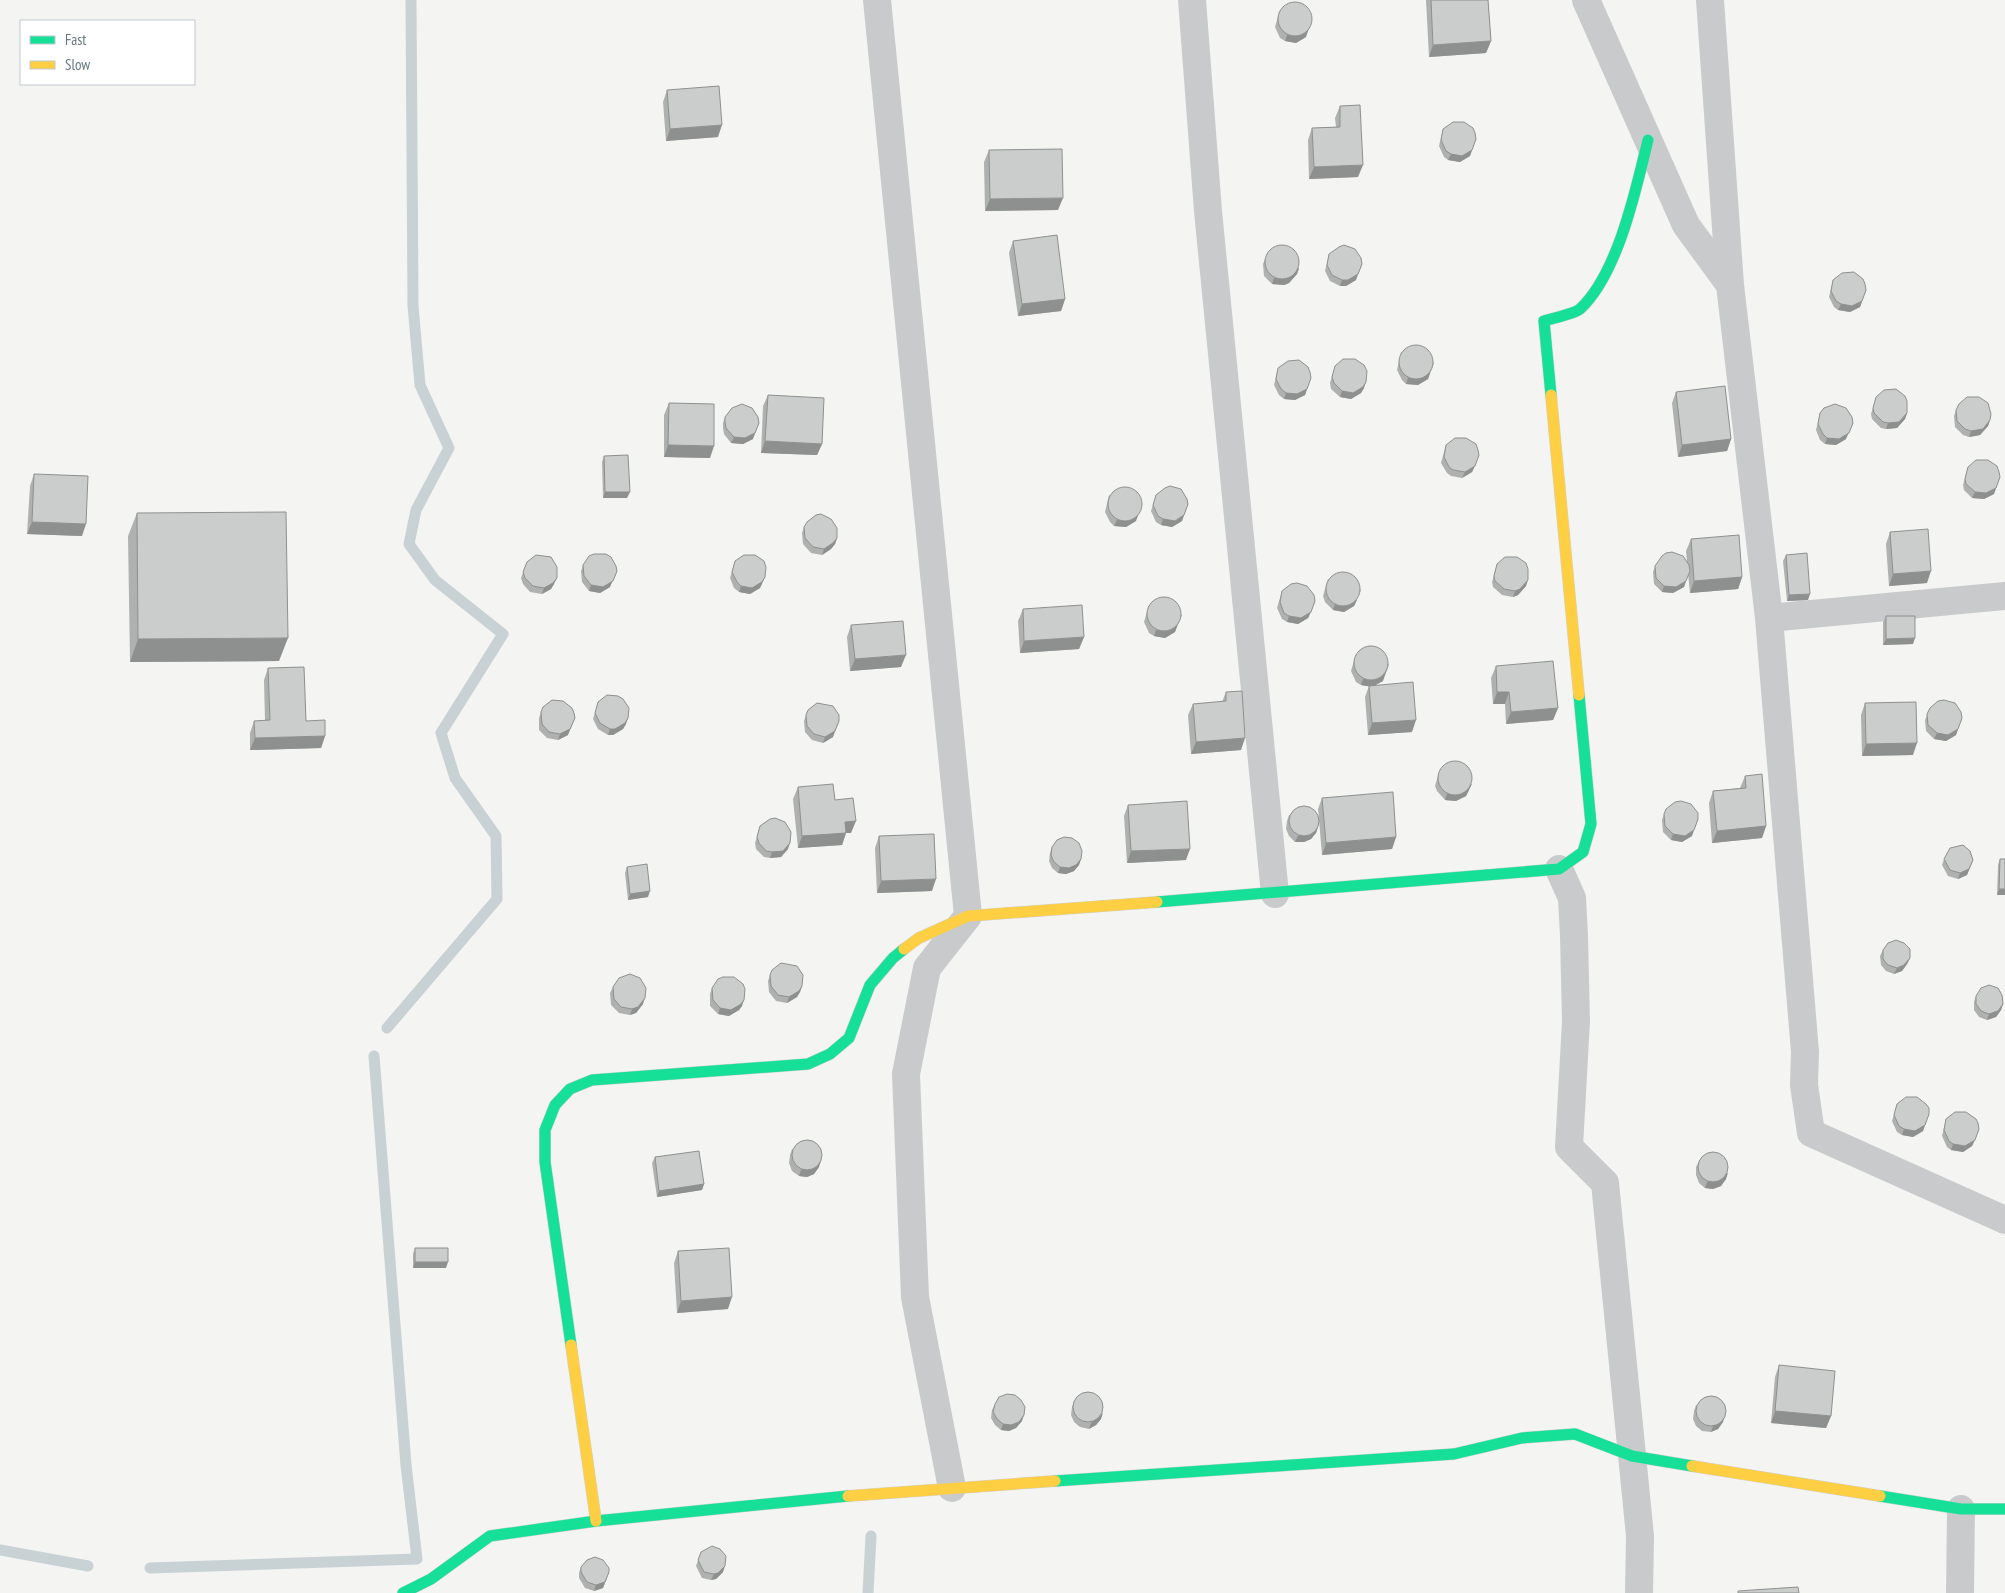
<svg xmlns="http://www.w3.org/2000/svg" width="2005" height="1593" viewBox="0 0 2005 1593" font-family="'PT Sans Narrow',sans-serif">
<rect width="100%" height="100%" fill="#f4f4f3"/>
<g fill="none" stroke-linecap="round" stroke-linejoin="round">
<!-- stream -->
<path stroke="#c8d1d4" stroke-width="11" d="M387 1028 497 899 496 836 455 778 441 733 503 634 435 580 409 544 416 510 449 448 420 385 413 306 411 0
M0 1550 88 1566
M150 1568 417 1559 406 1465 374 1056
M868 1593 871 1536"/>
<defs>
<path id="fast" d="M1551 395 1544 321C1553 318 1574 314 1580 309 1618 274 1636 189 1648 140
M1157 902 1559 869 1583 852 1591 824 1579 695
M571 1345 545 1162V1130L555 1105 570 1089 592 1080 808 1064 830 1054 849 1038 870 985 893 958 904 949
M1055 1481 1454 1454 1522 1438 1575 1434 1632 1456 1692 1466
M1880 1496 1961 1509H2005
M403 1593 431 1579 490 1536 596 1521 848 1496"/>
<path id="slow" d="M1551 395 1579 695
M904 949 919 938 968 916 1157 902
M571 1345 596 1521
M1692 1466 1880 1496
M848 1496 1055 1481"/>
</defs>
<!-- fast casing -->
<use href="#fast" stroke="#d0d1d1" stroke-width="12"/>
<!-- slow casing -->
<use href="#slow" stroke="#d0d1d1" stroke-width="12"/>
<!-- street -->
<path stroke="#c9cacb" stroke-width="28" d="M877 0 968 916 927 968 906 1074 915 1297 952 1488
M1192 0 1208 211 1275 894
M1586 0 1686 225 1730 285
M1710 0 1730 285 1769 618 1805 1052 1804 1085 1811 1133 2005 1220
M1769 618 2005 596
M1559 869 1572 898 1574 936 1576 1021 1569 1147 1605 1183 1640 1536 1639 1593
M1960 1593 1961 1509"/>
<!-- fast -->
<use href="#fast" stroke="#16e098" stroke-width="11"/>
<!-- slow -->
<use href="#slow" stroke="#ffcf43" stroke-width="11"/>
</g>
<!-- wall -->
<path fill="#afb0b0" d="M1426 0H1488L1491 41 1486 53 1429 57Z
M1280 10 1306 37 1296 43 1285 41 1280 38 1275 27Z
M667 90 718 137 666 141 663 102Z
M1340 106 1358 177 1309 179 1308 140 1312 128 1336 127 1335 118Z
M1443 129 1476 139 1470 156 1460 162 1448 160 1444 157 1439 146Z
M989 150 1058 210 985 211 984 162Z
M1013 241 1065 299 1061 311 1018 316 1009 253Z
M1268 252 1299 268 1297 274 1289 283 1284 285 1272 284 1264 276 1263 264Z
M1329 254 1356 280 1346 286H1340L1330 281 1325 271Z
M1833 280 1866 290 1860 307 1850 312 1838 310 1834 307 1829 297Z
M1401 352 1434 363 1428 379 1418 385 1406 384 1402 380 1397 370Z
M1335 366 1364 388 1361 393 1351 399 1340 397 1331 389 1330 383Z
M1278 368 1311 378 1305 395 1295 400 1284 399 1279 395 1274 385Z
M1676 392 1731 439 1727 451 1678 457 1672 403Z
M768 395 822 444 817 455 761 453 763 406Z
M1876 397 1907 413 1905 419 1897 428 1886 429 1881 428 1872 419 1871 414Z
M669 403 710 458 664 457V415Z
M1956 410 1990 420 1988 426 1980 435 1969 437 1963 435 1955 427 1954 416Z
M1820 413 1846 439 1836 445 1825 444 1820 440 1816 430Z
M725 417 753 439 743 444 731 443 724 434 723 428V423Z
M1446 445 1479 455 1472 472 1462 478 1451 476 1447 473 1441 463Z
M604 456 627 498H603L602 462Z
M1968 467 2000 477 1994 494 1984 499 1972 498 1964 490 1963 485Z
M34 474 82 536 27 534 30 486Z
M1109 495 1136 521 1126 527 1114 526 1110 522 1105 512Z
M1156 495 1188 504 1182 521 1172 527 1161 525 1156 522 1151 511Z
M137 513 279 661 130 662 128 536Z
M804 527 837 538 835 544 831 549 822 555 811 553 803 544 802 533Z
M1890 532 1927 583 1889 586 1886 544Z
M1691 539 1742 577 1738 589 1690 593 1688 574 1684 587 1673 593 1662 592 1654 584 1653 572 1655 566 1687 562 1686 551Z
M1786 555 1808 600 1787 601 1783 561Z
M735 561 765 577 760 588 750 594 739 592 734 588 730 578Z
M527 562 554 584 551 589 542 594 530 592 523 584 521 578Z
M1497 564 1526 586 1518 595 1513 597 1502 595 1493 587 1492 582Z
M583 565 610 587 600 593 589 591 582 582 581 571Z
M1328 579 1361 590 1354 606 1344 612 1333 610 1325 602 1323 596Z
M1282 591 1315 601 1308 618 1298 624 1287 622 1282 619 1277 608Z
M1149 605 1182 615 1175 632 1165 638 1154 636 1149 633 1144 622Z
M1023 609 1084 637 1079 649 1020 653 1018 621Z
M1886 616 1913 644 1883 645V622Z
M851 625 901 667 850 671 847 637Z
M1356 654 1383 681 1375 685 1412 732 1368 735 1365 697 1369 686 1361 685 1356 682 1351 671Z
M1496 666 1558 708 1553 720 1506 724 1505 704H1493L1491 678Z
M268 668 306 721 325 736 321 748 250 750V733L254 721 265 720 264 680Z
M1226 692 1241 750 1191 754 1188 715 1193 704 1222 702Z
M598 702 626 724 623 729 613 735H608L598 729 593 719Z
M1865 703 1913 755 1862 756 1861 715Z
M1930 708 1962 718 1956 735 1946 741 1934 739 1926 731 1925 720Z
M541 712 568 735 558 740 547 738 539 730V718Z
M806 715 833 737 823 743 812 740 805 732 804 721Z
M1440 769 1469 790 1466 796 1456 801 1445 800 1437 791 1435 786Z
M1745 776 1766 826 1762 838 1712 843 1709 803 1713 791 1740 788Z
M798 787 835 800 851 833H846L842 845 798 848 793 799Z
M1322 798 1396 837 1392 849 1322 855 1319 820 1318 827 1316 833 1311 839 1304 842H1295L1289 836 1286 829 1287 821 1289 815 1319 818 1318 809Z
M1128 805 1186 860 1127 863 1124 816Z
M1664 814 1692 836 1682 842 1671 840 1663 832 1662 820Z
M760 826 788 849 781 857 770 858 764 857 756 849 755 843Z
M879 836 932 891 877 893 875 848Z
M1052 847 1081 859 1079 865 1074 871 1066 874 1058 873 1052 868 1049 861 1050 853Z
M1944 859 1973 860 1967 875 1958 879 1948 876 1942 865Z
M2000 859 2005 895H1997L1998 865Z
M627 867 648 897 628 900 625 873Z
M1883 950 1910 958 1907 964 1902 971 1894 974 1886 971 1881 965 1880 956Z
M770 975 802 986 800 992 797 997 787 1003 776 1001 769 992 768 981Z
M613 987 643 1004 636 1013 630 1015 619 1013 611 1005 610 993Z
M712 988 742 1006 739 1010 729 1016 718 1014 710 1006V994Z
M1976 996 2003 1004 2001 1010 1996 1017 1987 1020 1979 1017 1974 1010V1002Z
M1897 1104 1929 1114 1923 1131 1913 1137 1902 1135 1897 1132 1892 1121Z
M1946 1119 1979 1129 1972 1146 1963 1152 1951 1150 1947 1147 1942 1136Z
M792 1149 819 1167 814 1174 807 1177 799 1176 792 1171 789 1163 790 1155Z
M655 1157 704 1184 702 1190 657 1197 652 1163Z
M1699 1161 1726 1179 1721 1186 1713 1189 1705 1188 1699 1183 1696 1175V1167Z
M415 1248 446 1268H413V1254Z
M678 1251 728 1309 677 1313 674 1263Z
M1779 1365 1831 1416 1826 1428 1771 1423 1775 1377Z
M1074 1401 1101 1419 1096 1425 1089 1429 1080 1427 1074 1422 1071 1415 1072 1407Z
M995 1404 1022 1421 1016 1428 1009 1431 1001 1430 995 1425 991 1418 992 1410Z
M1696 1405 1723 1422 1718 1429 1711 1432 1702 1431 1696 1426 1693 1419 1694 1411Z
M701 1552 723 1572 716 1579 711 1580 702 1578 696 1566Z
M581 1567 607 1578 603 1588 594 1591 585 1588 579 1578V1573Z"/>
<!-- shaded-wall -->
<path fill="#8e9090" d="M1312 20 1306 37 1296 43 1285 41 1287 35Z
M1491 41 1486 53 1429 57 1433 45Z
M722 125 718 137 666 141 670 129Z
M1472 150 1470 156 1460 162 1448 160 1451 154Z
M1363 165 1358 177 1309 179 1314 167Z
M1063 198 1058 210 985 211 990 199Z
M1362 264 1356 280 1346 286H1340L1342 280Z
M1299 268 1297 274 1289 283 1284 285 1272 284 1274 278Z
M1065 299 1061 311 1018 316 1022 304Z
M1862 301 1860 307 1850 312 1838 310 1841 304Z
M1430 373 1428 379 1418 385 1406 384 1408 378Z
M1366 382 1364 388 1361 393 1351 399 1340 397 1342 391Z
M1307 389 1305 395 1295 400 1284 399 1286 393Z
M1907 413 1905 419 1897 428 1886 429 1888 423Z
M1990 420 1988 426 1980 435 1969 437 1971 431Z
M759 423 753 439 743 444 731 443 734 437Z
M1853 423 1846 439 1836 445 1825 444 1827 438Z
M1731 439 1727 451 1678 457 1682 445Z
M765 441 822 444 817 455 761 453Z
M668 445 714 446 710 458 664 457Z
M1475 466 1472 472 1462 478 1465 472Z
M1996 488 1994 494 1984 499 1972 498 1975 492Z
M605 492H630L627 498H603Z
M1142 505 1136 521 1126 527 1114 526 1117 520Z
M1184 515 1182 521 1172 527 1161 525 1163 519Z
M32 522 86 524 82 536 27 534Z
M837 538 835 544 831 549 822 555 824 549Z
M617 571 610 587 600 593 589 591 591 585Z
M1931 571 1927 583 1889 586 1893 574Z
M765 577 760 588 750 594 739 592 741 586Z
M1742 577 1738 589 1690 593 1694 581Z
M557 578 554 584 551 589 542 594 544 588Z
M1528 580 1526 586 1518 595 1513 597 1515 591Z
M1686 581 1684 587 1673 593 1662 592 1664 586Z
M1810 594 1808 600 1787 601 1789 595Z
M1357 600 1354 606 1344 612 1333 610 1335 604Z
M1311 612 1308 618 1298 624 1287 622 1289 616Z
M1177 626 1175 632 1165 638 1154 636 1156 630Z
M1084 637 1079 649 1020 653 1024 641Z
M288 638 279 661 130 662 138 639Z
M1915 638 1913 644 1883 645 1886 639Z
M906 655 901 667 850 671 855 659Z
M1389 664 1383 681 1372 687 1361 685 1363 679Z
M1497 692H1509L1505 704H1493Z
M1558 708 1553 720 1506 724 1511 712Z
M575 718 568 735 558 740 560 734Z
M628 718 626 724 623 729 613 735H608L610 729Z
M1416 720 1412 732 1368 735 1372 723Z
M839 721 833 737 823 743 825 737Z
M1958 729 1956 735 1946 741 1934 739 1937 733Z
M325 736 321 748 250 750 255 738Z
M1245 738 1241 750 1191 754 1196 742Z
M1917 743 1913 755 1862 756 1866 744Z
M1472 784 1466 796 1456 801 1445 800 1447 794Z
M1698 819 1692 836 1682 842 1671 840 1673 834Z
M856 821 851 833H846L842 845 798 848 802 836 845 822Z
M1766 826 1762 838 1712 843 1717 831Z
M1318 827 1316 833 1311 839 1304 842H1295L1298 836Z
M1396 837 1392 849 1322 855 1326 843Z
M790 843 788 849 781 857 770 858 772 852Z
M1190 849 1186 860 1127 863 1131 851Z
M1081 859 1079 865 1074 871 1066 874 1058 873 1060 867Z
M1973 860 1967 875 1958 879 1960 873Z
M936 879 932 891 877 893 881 881Z
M1999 889H2005V895H1997Z
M650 891 648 897 628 900 630 894Z
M1910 958 1907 964 1902 971 1894 974 1897 968Z
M802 986 800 992 797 997 787 1003 789 997Z
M645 998 643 1004 636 1013 630 1015 632 1009Z
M744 1000 742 1006 739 1010 729 1016 718 1014 720 1008Z
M2003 1004 2001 1010 1996 1017 1987 1020 1989 1014Z
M1925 1125 1923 1131 1913 1137 1902 1135 1904 1129Z
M1975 1140 1972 1146 1963 1152 1951 1150 1953 1144Z
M821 1161 819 1167 814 1174 807 1177 799 1176 801 1170Z
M1728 1173 1726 1179 1721 1186 1713 1189 1705 1188 1707 1182Z
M704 1184 702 1190 657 1197 659 1191Z
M415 1262H448L446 1268H413Z
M732 1297 728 1309 677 1313 681 1301Z
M1775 1411 1831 1416 1826 1428 1771 1423Z
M1103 1413 1101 1419 1096 1425 1089 1429 1091 1423Z
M1024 1415 1022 1421 1016 1428 1009 1431 1001 1430 1003 1424Z
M1725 1416 1723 1422 1718 1429 1711 1432 1713 1426Z
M725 1566 723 1572 716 1579 711 1580 714 1574Z
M609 1572 603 1588 594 1591 596 1585Z"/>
<!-- building -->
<path fill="#cbcdcd" stroke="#8e9090" d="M1431 0H1488L1491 41 1433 45Z
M1278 19a17 17 0 1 1 34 0a17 17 0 1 1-34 0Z
M719 86 722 125 670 129 667 90Z
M1360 105 1363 165 1314 167 1312 128 1340 127V106Z
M1453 122H1464L1473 128 1475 133 1476 139 1472 150 1462 156 1451 154 1446 151 1441 140 1443 129Z
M1062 149 1063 198 990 199 989 150Z
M1057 235 1065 299 1022 304 1013 241Z
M1265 262a17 17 0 1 1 34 0a17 17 0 1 1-34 0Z
M1344 245 1355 249 1361 258 1362 264 1358 274 1348 280H1342L1332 275 1327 265 1329 254 1339 247Z
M1854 272 1863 279 1865 284 1866 290 1862 301 1852 306 1841 304 1836 301 1831 291 1833 280 1842 273Z
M1399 362a17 17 0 1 1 34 0a17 17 0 1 1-34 0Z
M1343 359H1355L1364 365 1367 371 1366 382 1363 387 1353 393 1342 391 1334 383 1332 377 1335 366Z
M1299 360 1308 367 1310 372 1311 378 1307 389 1297 394 1286 393 1281 389 1276 379 1278 368 1288 361Z
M1725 386 1731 439 1682 445 1676 392Z
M1896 389 1905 396 1907 401V413L1899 422 1888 423 1883 422 1874 413 1873 408 1876 397 1884 390Z
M768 395 824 398 822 444 765 441Z
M1967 397H1979L1988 403 1991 414 1990 420 1983 429 1971 431 1965 429 1957 421 1956 410 1959 404Z
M669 403 714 404V446L668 445Z
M742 404 752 408 758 417 759 423 755 433 745 438 734 437 726 428 725 422V417L732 408Z
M1835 404 1846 408 1852 417 1853 423 1849 433 1839 439 1827 438 1823 434 1818 424 1820 413 1824 408Z
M1455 438H1466L1476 444 1478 450 1479 455 1475 466 1465 472 1453 470 1449 467 1444 457 1446 445Z
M628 455 630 492H605L604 456Z
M1976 460H1988L1997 466 1999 472 2000 477 1996 488 1986 493 1975 492 1966 484 1965 479 1968 467Z
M34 474 88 476 86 524 32 522Z
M1170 486 1181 489 1187 499 1188 504 1184 515 1175 521 1163 519 1158 516 1153 505 1156 495 1165 488Z
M1108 504a17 17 0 1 1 34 0a17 17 0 1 1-34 0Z
M286 512 288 638 138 639 137 513Z
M821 514 831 519 837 528V538L833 543 824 549 813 547 805 538 804 527 807 522 816 515Z
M1928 529 1931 571 1893 574 1890 532Z
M1739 535 1742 577 1694 581 1691 539Z
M1672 552 1683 556 1689 565 1690 571 1686 581 1676 587 1664 586 1656 578 1655 566 1662 556 1666 553Z
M1807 553 1810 594 1789 595 1786 555Z
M594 554H606L611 557 616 566 617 571 613 581 603 587 591 585 584 576 583 565 589 556Z
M536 555 551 557 557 567V578L553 583 544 588 533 586 525 578 523 572 527 562Z
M744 555H755L764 561 766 567 765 577 762 582 752 588 741 586 737 582 732 572 735 561Z
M1505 557H1517L1526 563 1528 569V580L1520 589 1515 591 1504 589 1495 581 1494 576 1497 564Z
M1326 589a17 17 0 1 1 34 0a17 17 0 1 1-34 0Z
M1297 583 1307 586 1314 595 1315 601 1311 612 1301 618 1289 616 1284 613 1280 602 1282 591 1291 584Z
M1147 614a17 17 0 1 1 34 0a17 17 0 1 1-34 0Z
M1082 605 1084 637 1024 641 1023 609Z
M1886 616H1915V638L1886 639Z
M903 621 906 655 855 659 851 625Z
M1354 663a17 17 0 1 1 34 0a17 17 0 1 1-34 0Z
M1553 661 1558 708 1511 712 1509 692H1497L1496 666Z
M304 667 306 721 325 720V736L255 738 254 721 270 720 268 668Z
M1413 682 1416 720 1372 723 1369 686Z
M1242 691 1245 738 1196 742 1193 704 1226 701V692Z
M607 695 618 696 623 699 629 708 628 718 625 723 615 729H610L600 723 595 713 598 702Z
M552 700 563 701 572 708 574 713 575 718 570 729 560 734 549 732 542 724 541 712 543 707Z
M1944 700 1955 703 1961 712 1962 718 1958 729 1948 735 1937 733 1928 725 1927 714 1930 708 1938 701Z
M1916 702 1917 743 1866 744 1865 703Z
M817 703 833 706 839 715V721L835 731 825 737 814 734 807 726 806 715 808 710Z
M1438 778a17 17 0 1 1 34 0a17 17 0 1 1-34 0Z
M1762 774 1766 826 1717 831 1713 791 1746 788 1745 776Z
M833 784 835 800 853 798 856 821 845 822 846 833 802 836 798 787Z
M1393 792 1396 837 1326 843 1322 798Z
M1187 801 1190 849 1131 851 1128 805Z
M1681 801 1691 804 1698 813V819L1694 830 1685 836 1673 834 1665 826 1664 814 1666 809 1675 802Z
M1289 821a15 15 0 1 1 30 0a15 15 0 1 1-30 0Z
M775 818 785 822 791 832 790 843 783 851 772 852 766 851 759 843 757 837 760 826 770 819Z
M934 834 936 879 881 881 879 836Z
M1064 837 1072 838 1079 843 1082 851 1081 859 1076 865 1069 868 1060 867 1054 862 1051 855 1052 847 1057 840Z
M1963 845 1970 851 1973 860 1969 869 1960 873 1950 870 1944 859 1950 848Z
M2000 859H2005V889H1999Z
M647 864 650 891 630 894 627 867Z
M1896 940 1904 943 1910 949V958L1904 965 1897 968 1888 965 1883 959V950L1888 943Z
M781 963 797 966 803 975 802 986 799 991 789 997 778 995 771 986 770 975 772 970Z
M630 974 640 978 646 988 645 998 638 1007 632 1009 621 1007 614 999 613 987 619 978Z
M723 977H734L743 984 745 989 744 1000 741 1004 731 1010 720 1008 713 1000 712 988 718 979Z
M1989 985 1998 988 2002 995 2003 1004 1998 1011 1989 1014 1981 1011 1976 1004V996L1981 988Z
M1906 1097H1917L1926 1104 1929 1108V1114L1925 1125 1915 1131 1904 1129 1899 1126 1894 1115 1897 1104Z
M1955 1112H1966L1976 1119 1978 1123 1979 1129 1975 1140 1965 1146 1953 1144 1949 1141 1944 1130 1946 1119Z
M792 1155a15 15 0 1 1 30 0a15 15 0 1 1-30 0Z
M699 1151 704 1184 659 1191 655 1157Z
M1698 1167a15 15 0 1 1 30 0a15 15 0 1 1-30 0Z
M415 1248H448V1262H415Z
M729 1248 732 1297 681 1301 678 1251Z
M1779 1365 1835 1371 1831 1416 1775 1411Z
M1073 1407a15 15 0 1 1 30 0a15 15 0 1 1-30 0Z
M1007 1394 1015 1395 1021 1400 1025 1407 1024 1415 1019 1422 1011 1425 1003 1424 997 1419 993 1412 995 1404 999 1397Z
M1696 1411a15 15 0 1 1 30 0a15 15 0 1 1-30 0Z
M712 1546 720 1549 726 1556 725 1566 718 1573 714 1574 704 1572 698 1560 701 1552Z
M595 1557 603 1560 609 1568V1572L605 1582 596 1585 587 1582 581 1572V1567L587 1560Z
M1798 1587 1799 1593H1738V1591Z"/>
<!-- legend -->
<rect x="20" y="20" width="175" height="65" fill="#ffffff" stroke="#c2c9cd"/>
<rect x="30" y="36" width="25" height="8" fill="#16e098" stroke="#c2c9cd"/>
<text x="65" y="45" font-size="15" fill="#667781">Fast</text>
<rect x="30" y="61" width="25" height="8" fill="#ffcf43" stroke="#c2c9cd"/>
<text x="65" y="70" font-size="15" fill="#667781">Slow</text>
</svg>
